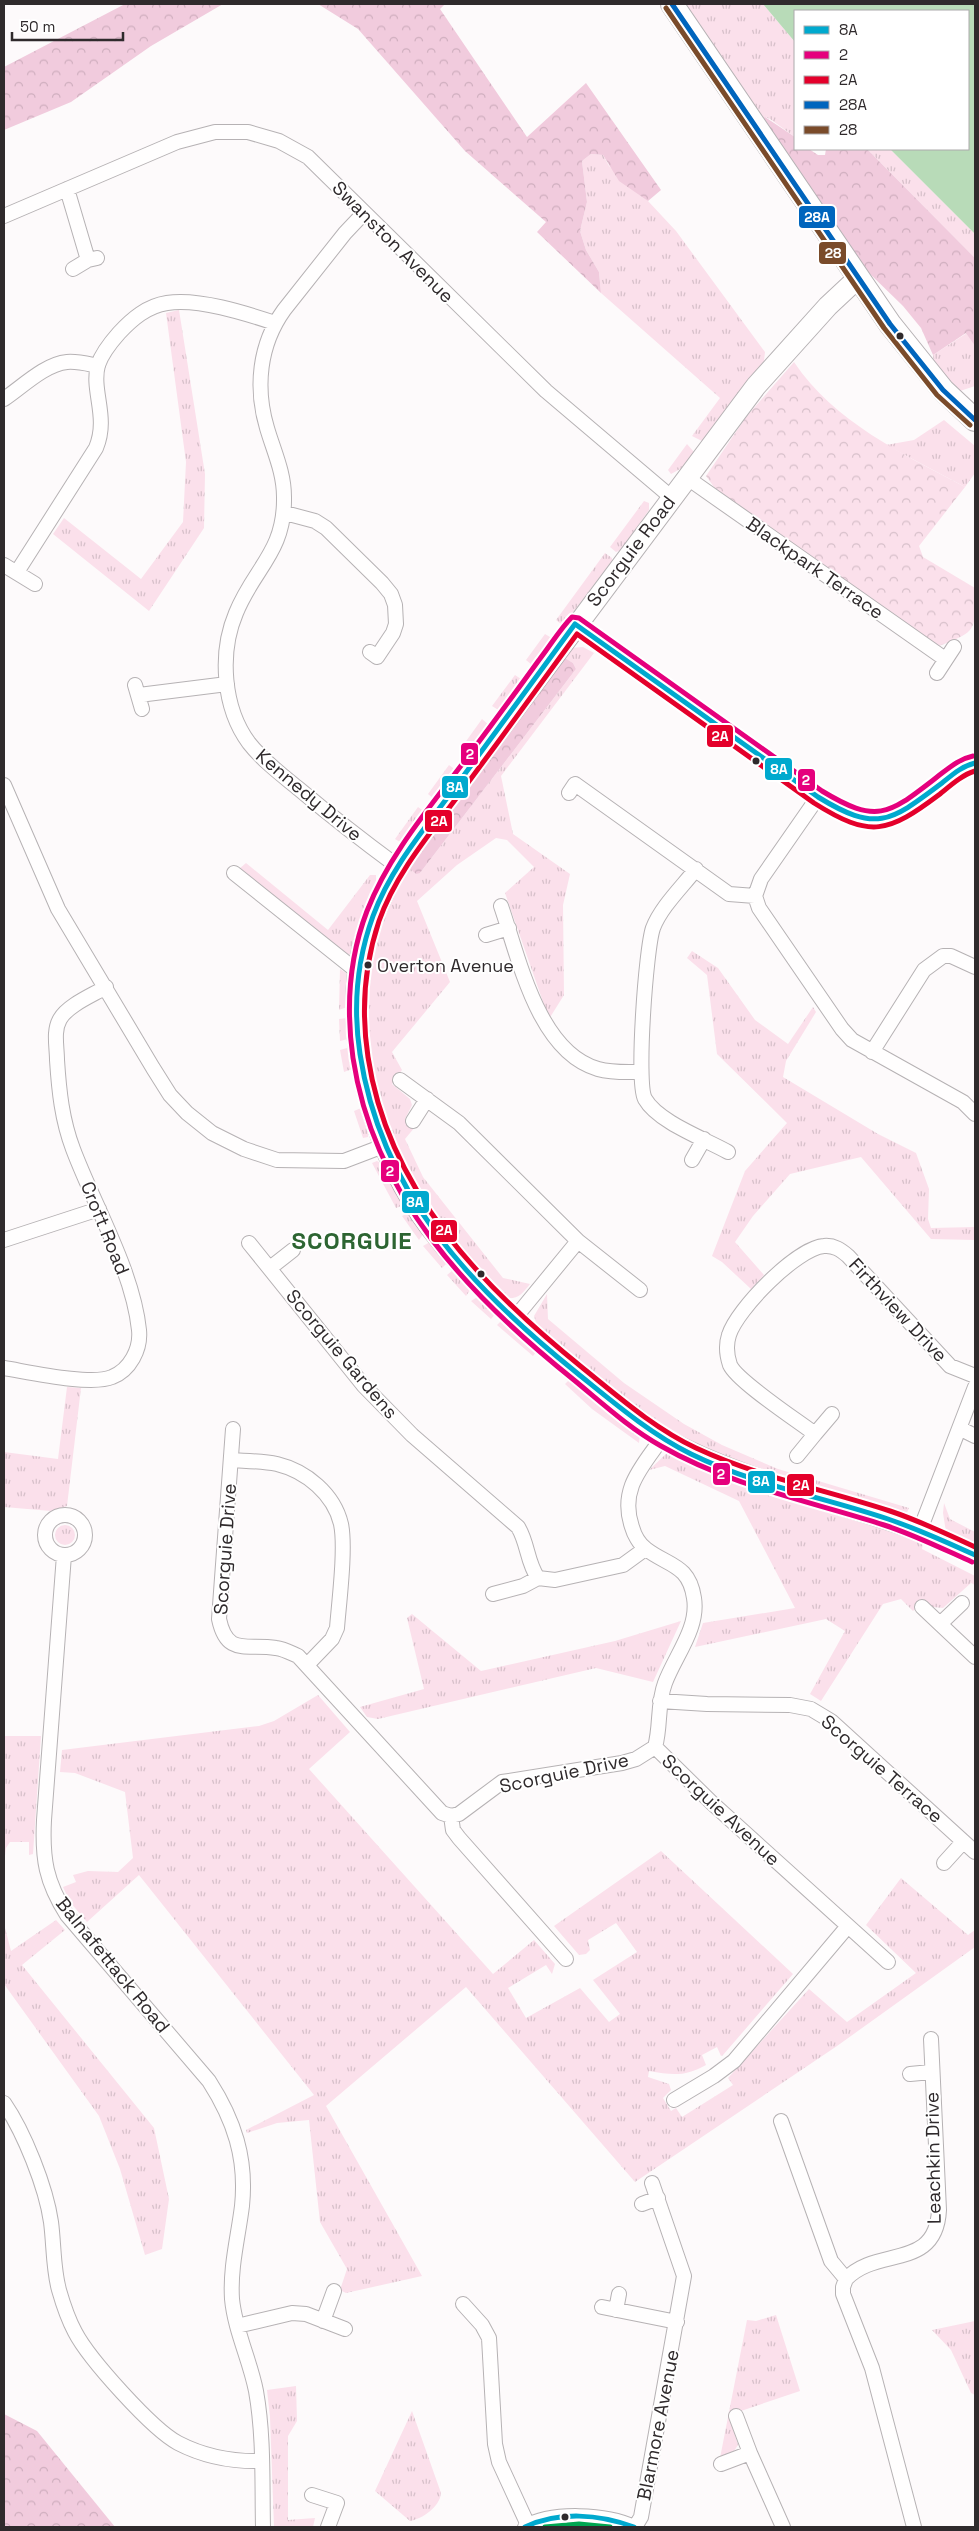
<svg xmlns="http://www.w3.org/2000/svg" width="979" height="2531" viewBox="0 0 979 2531" font-family="'Space Grotesk',sans-serif">
<defs>
<pattern id="grass-tufts" width="24" height="20" patternUnits="userSpaceOnUse" patternTransform="scale(1.25)"><rect width="24" height="20" fill="#fbe0eb"/><path d="M3 7l-1-3M5 7V3M7 7l1-3M15 17l-1-3M17 17v-4M19 17l1-3" fill="none" stroke="#d7c0ca"/></pattern>
<pattern id="forest-crowns" width="20" height="18" patternUnits="userSpaceOnUse" patternTransform="scale(1.25)"><rect width="20" height="18" fill="#f1cbdd"/><path d="M2 6a3 3 0 1 1 6 0M12 15a3 3 0 1 1 6 0" fill="none" stroke="#cfaebe"/></pattern>
<pattern id="park-crowns" width="20" height="18" patternUnits="userSpaceOnUse" patternTransform="scale(1.25)"><rect width="20" height="18" fill="#fbe0eb"/><path d="M2 6a3 3 0 1 1 6 0M12 15a3 3 0 1 1 6 0" fill="none" stroke="#d7c0ca"/></pattern>
</defs>
<rect width="100%" height="100%" fill="#fdfafb"/>
<!-- grass -->
<path fill="url(#grass-tufts)" d="M683 4H763L795 42V137L770 119 765 117 762 119Z
M867 149H890L975 234V258Z
M591 154 603 155 609 166 648 201 676 231 765 352 764 361 702 441 692 436 720 398 601 293 599 272 586 250 580 231 587 202 582 161Z
M179 310 205 474 204 528 149 611 53 534 64 518 141 579 183 522 186 462 166 313Z
M967 333 975 346V386L960 391 934 364 933 355Z
M944 420 975 446V473L965 487 886 445 914 440Z
M687 444 694 452 682 468 671 474 668 470Z
M644 501 649 503V510L621 550 616 552 610 547Z
M605 553 612 558V561L564 624H561L556 620Z
M545 634 550 637 551 642 537 663 532 665 526 660Z
M583 647 594 653 501 776 513 834 570 874 563 905 564 995 549 1019 505 893 534 867 507 840 496 838 457 865 417 901 450 982 392 1052 402 1070 392 1084 410 1099 412 1105 405 1119 415 1127 405 1139 423 1177 503 1278 530 1284C523 1293 518 1300 505 1298 474 1266 442 1235 420 1197 376 1120 350 1022 376 935 383 911 396 889 408 866L420 873 576 669 573 663 565 658 570 648Z
M515 675 521 679V684L500 711 492 706Z
M482 719 490 726 466 757 459 751Z
M449 765 457 771 435 800 428 794Z
M418 807 425 812 405 841 400 842 395 839Z
M246 863 328 930 370 875H376V882L352 955 342 953 239 869Z
M692 951 718 968 755 1020 788 1044 813 1007 816 1012 786 1061 783 1077 878 1134 916 1153 929 1189 928 1219 931 1228 975 1227V1240L931 1239 861 1157 790 1174 753 1216 735 1242 764 1275 751 1289 722 1262 712 1256 745 1171 787 1123 717 1054 707 975 687 958Z
M340 969 349 975 347 1007 339 1010Z
M347 1018 348 1039 340 1041 339 1019Z
M347 1048 350 1049 352 1069 344 1072 340 1050Z
M361 1108 369 1130 368 1137 363 1138 354 1111Z
M377 1161 382 1164 404 1205 396 1208 372 1163Z
M408 1213 424 1233 419 1240 402 1216Z
M430 1242 447 1263 442 1268 423 1246Z
M453 1270 471 1289 466 1296 447 1275Z
M547 1294 548 1319 624 1383 684 1424 722 1445 778 1469 909 1508 906 1515 797 1486 675 1437 583 1368 537 1326 534 1316Z
M479 1296 496 1313 491 1319 471 1301Z
M502 1320 537 1351 533 1356 497 1325Z
M570 1379 640 1434 639 1443 592 1409 565 1384Z
M67 1387 81 1388 67 1506 51 1511 4 1507V1452L58 1459Z
M667 1453 923 1543 922 1549 975 1576V1585L971 1583 943 1608 933 1607 924 1600 913 1611 901 1599 883 1604 821 1701 810 1694 845 1631 826 1619 695 1647 703 1623 795 1608 739 1501 665 1466 649 1470Z
M944 1503 950 1519 975 1532V1547L946 1532 943 1513Z
M55 1535a10 10 0 1 1 20 0a10 10 0 1 1-20 0Z
M412 1614 481 1671 615 1641 681 1621 653 1682 596 1668 378 1719 367 1717 360 1707 424 1689 407 1618Z
M318 1695 350 1732 309 1769 493 1974 534 1940 555 1964 552 1974 546 1965 508 1988 526 2018 580 1988 609 2022 620 2014 593 1980 637 1952 616 1923 588 1940 590 1950 586 1954 579 1955 554 1926 661 1851 793 1974 723 2055 721 2056 717 2047 702 2055 706 2065C685 2077 672 2075 649 2071L648 2077 669 2084 671 2090 663 2098 671 2111 676 2108 682 2117 733 2085 728 2078 809 1989 847 2022 916 1973 866 1925 901 1878 968 1935 975 1930V1947L837 2046 635 2182 466 1987 326 2106 422 2276 346 2293 340 2290 347 2269 320 2222 309 2120 277 2123 247 2133 246 2130 314 2095 139 1875 87 1922 70 1902 63 1887 76 1882 73 1875 88 1871 118 1872 133 1858 125 1792 75 1773 60 1772 62 1750 259 1726 274 1721Z
M4 1736H41L33 1854 29 1855V1842H10L6 1848 4 1863Z
M56 1920 65 1930 22 1965 154 2128 169 2199 162 2249 145 2255 120 2169 99 2116 4 1984V1924L11 1951Z
M776 2315 800 2391 729 2415 738 2445 732 2454 720 2458 747 2320 756 2321Z
M975 2321V2395L971 2393 951 2350 932 2330Z
M296 2386 297 2421 288 2436V2520L315 2518 313 2527H274L270 2417 267 2390Z
M412 2411 441 2493C440 2507 422 2519 410 2521L375 2491Z"/>
<!-- forest -->
<path fill="url(#forest-crowns)" d="M125 4H223L151 46 71 102 4 130V67Z
M318 4H445L440 9 527 137 586 83 661 190 648 201 619 181 603 155 591 154 582 161 587 202 580 231 586 250 599 272 601 293 537 232 546 222 465 151 358 29Z
M765 117 795 137V149H809L818 155H825L826 149H867L975 258V346L966 333 933 355 921 328 903 306 868 272 762 119Z
M565 658 573 663 576 669 420 873 416 874 408 866Z
M4 2414 37 2431 115 2527H4Z"/>
<!-- park -->
<path fill="url(#park-crowns)" d="M794 362C834 422 903 454 965 487L919 546 923 557 975 588C975 630 979 631 939 646L730 500 714 487 706 476 746 417Z"/>
<!-- water -->
<path fill="#b8dbb8" d="M763 4H975V234L890 149H968V11H795V42Z"/>
<g fill="none" stroke-linecap="round" stroke-linejoin="round">
<defs>
<path id="street" d="M67 189 88 260
M363 214 345 233 284 310C259 345 255 388 267 428 274 452 284 472 284 497 285 552 254 568 236 613 219 653 223 708 249 743 263 761 282 775 299 789 331 816 363 841 397 866
M4 216 177 142 215 132H248L279 141 308 157 546 391 671 497
M73 269 88 260 97 258
M4 399C22 387 45 364 67 362 77 361 88 364 98 366
M686 477 945 659
M285 513 315 521 326 528 382 583 391 594 395 605 396 624 393 633 377 657 370 652
M4 565 35 584
M17 572 96 448C109 417 91 391 98 365 102 353 111 342 119 333 132 319 147 306 167 303 198 298 245 313 275 323
M575 624 818 797C878 838 891 821 943 782 952 775 963 765 975 763
M937 673 954 647
M135 685 142 709
M139 695 227 684
M4 785 58 909 153 1068 170 1095 187 1113 212 1133 244 1149 277 1160 344 1161 386 1145
M569 793 575 784 729 894 755 896
M818 797 761 879 755 896 759 908 842 1029 852 1040 963 1102 975 1114
M696 869C682 887 661 907 653 928 646 948 636 1083 645 1099 658 1122 705 1139 728 1152
M234 873 358 972
M501 906C519 958 538 1052 598 1069 612 1073 626 1072 640 1072
M486 935 509 928
M872 1052 924 970 943 956H951L975 967
M400 1080 459 1123 578 1241 514 1319
M413 1121 427 1099
M692 1160 704 1139
M4 1240 99 1209
M578 1241 640 1290
M249 1243 364 1386 412 1435 518 1527C528 1543 527 1563 538 1578L555 1580 623 1565 645 1549
M270 1268 293 1250
M4 1368C29 1372 91 1386 112 1377 130 1370 141 1349 139 1330 133 1271 94 1205 73 1149 62 1120 59 1091 57 1060 57 1047 53 1031 60 1019 68 1005 93 995 106 987
M233 1429 219 1619C227 1657 247 1643 276 1648 284 1649 291 1653 298 1656L442 1813 451 1816 459 1814 502 1782 622 1763 636 1759 655 1747
M961 1429 975 1436
M815 1434 832 1414
M797 1456 815 1434C798 1421 737 1381 730 1365 727 1356 726 1344 729 1335 737 1309 797 1248 824 1246 834 1245 841 1250 848 1256L950 1366 975 1376
M231 1460C246 1461 263 1461 277 1464 306 1471 334 1494 341 1524 346 1548 339 1602 337 1628L332 1639 307 1665
M45 1535a20 20 0 1 1 40 0a20 20 0 1 1-40 0Z
M920 1530 975 1387
M64 1555 44 1820C42 1859 46 1882 67 1915L209 2081C234 2120 247 2158 242 2206 238 2238 230 2267 232 2299 235 2331 250 2360 256 2391 264 2436 262 2482 263 2527
M493 1594 523 1586 538 1578
M962 1603 940 1624 975 1657
M922 1607 940 1624
M660 1701 707 1704 790 1705 811 1709 831 1721 975 1852
M655 1747C661 1726 657 1704 665 1683 675 1656 699 1628 694 1598 689 1564 668 1566 646 1549 639 1544 634 1534 632 1527 619 1489 642 1467 662 1438
M655 1747 712 1803 888 1962
M451 1816 453 1830 459 1838 566 1959
M944 1863 963 1842
M910 2074 931 2072
M674 2100 714 2076 734 2061 848 1926
M4 2103C24 2132 46 2187 51 2222 54 2245 53 2268 59 2290 63 2304 68 2319 75 2332 89 2359 152 2429 178 2443 205 2457 231 2462 262 2461
M781 2121 831 2261 846 2279 843 2287V2294L872 2368 914 2527
M642 2204 658 2198
M846 2279C877 2246 936 2271 939 2210L931 2039
M463 2304 482 2325 489 2338 495 2444 499 2462 528 2525
M602 2307 677 2322
M616 2310 619 2294
M323 2321 334 2291
M237 2326 292 2313 306 2314 345 2329
M736 2416 750 2453
M721 2464 750 2453 783 2527
M312 2495 337 2503 328 2527
M525 2527C551 2511 607 2514 634 2527
M635 2527 641 2517 684 2276 652 2183"/>
<path id="secondary" d="M858 278 828 306 756 386 397 866C380 900 362 935 358 973 348 1059 379 1159 430 1227 464 1272 504 1310 546 1347 573 1371 601 1394 631 1415 642 1423 653 1433 664 1439 745 1483 834 1499 918 1530 938 1537 957 1547 975 1555"/>
<path id="primary" d="M672 4 890 324 943 390 975 420"/>
</defs>
<!-- street casing -->
<use href="#street" stroke="#b6b2b4" stroke-width="16"/>
<!-- secondary casing -->
<use href="#secondary" stroke="#b6b2b4" stroke-width="22"/>
<!-- primary casing -->
<use href="#primary" stroke="#b6b2b4" stroke-width="24"/>
<!-- street -->
<use href="#street" stroke="#fffefe" stroke-width="14"/>
<!-- secondary -->
<use href="#secondary" stroke="#fffefe" stroke-width="20"/>
<!-- primary -->
<use href="#primary" stroke="#fffefe" stroke-width="22"/>
<defs>
<path id="bus-1" d="M975 763C962 766 952 775 942 783 890 822 877 833 818 797L575 624C535 678 496 732 456 786 426 827 391 867 373 916 357 960 353 1008 360 1054 381 1193 471 1288 577 1373 613 1402 649 1433 691 1454 754 1485 823 1497 888 1519 918 1529 946 1542 975 1555
M525 2527C559 2511 599 2514 634 2527"/>
<path id="bus-2" d="M972 1562C943 1549 915 1535 884 1525 809 1501 731 1486 661 1446 629 1428 602 1403 574 1380 469 1296 374 1197 353 1058 346 1009 349 958 367 911 390 851 437 799 475 747 497 718 518 689 539 660 550 646 560 629 572 617L579 618 822 791C878 825 889 814 937 777 949 768 959 759 973 756"/>
<path id="bus-3" d="M975 771C962 775 951 785 940 794 888 833 871 839 814 803L577 634C539 686 502 737 464 788 433 830 396 872 379 921 364 966 361 1011 368 1057 388 1191 483 1288 584 1369 620 1398 654 1428 696 1448 758 1477 826 1490 890 1511 920 1521 947 1534 975 1547"/>
<path id="bus-4" d="M672 4 890 324 943 390 975 420"/>
<path id="bus-5" d="M666 8 884 328 937 395 970 425"/>
<path id="bus-6" d="M545 2527 579 2524 610 2527"/>
</defs>
<!-- bus-1 casing -->
<use href="#bus-1" stroke="#fff" stroke-width="9"/>
<!-- bus-2 casing -->
<use href="#bus-2" stroke="#fff" stroke-width="9"/>
<!-- bus-3 casing -->
<use href="#bus-3" stroke="#fff" stroke-width="9"/>
<!-- bus-4 casing -->
<use href="#bus-4" stroke="#fff" stroke-width="9"/>
<!-- bus-5 casing -->
<use href="#bus-5" stroke="#fff" stroke-width="9"/>
<!-- bus-6 casing -->
<use href="#bus-6" stroke="#fff" stroke-width="9"/>
<!-- bus-1 -->
<use href="#bus-1" stroke="#00a9ce" stroke-width="5"/>
<!-- bus-2 -->
<use href="#bus-2" stroke="#e5007d" stroke-width="5"/>
<!-- bus-3 -->
<use href="#bus-3" stroke="#e4002b" stroke-width="5"/>
<!-- bus-4 -->
<use href="#bus-4" stroke="#0065bd" stroke-width="5"/>
<!-- bus-5 -->
<use href="#bus-5" stroke="#7a4b2a" stroke-width="5"/>
<!-- bus-6 -->
<use href="#bus-6" stroke="#00a651" stroke-width="5"/>
</g>
<!-- markers -->
<g fill="#2f2a2c" stroke="#fff" stroke-width="2">
<circle cx="900" cy="336" r="4.5"/>
<circle cx="756" cy="761" r="4.5"/>
<circle cx="368" cy="965" r="4.5"/>
<circle cx="481" cy="1274" r="4.5"/>
<circle cx="565" cy="2517" r="4.5"/>
</g>
<g text-anchor="middle" dominant-baseline="central" stroke-width="4" stroke-linejoin="round" paint-order="stroke">
<!-- bus labels -->
<g font-size="18" fill="#2f2a2c" stroke="#fff" text-anchor="start">
<text x="377" y="965">Overton Avenue</text>
</g>
<!-- street labels -->
<g font-size="19" fill="#2f2a2c" stroke="#fff">
<text transform="translate(393 242) rotate(45)">Swanston Avenue</text>
<text transform="translate(631 551) rotate(-53)">Scorguie Road</text>
<text transform="translate(815 568) rotate(35)">Blackpark Terrace</text>
<text transform="translate(309 795) rotate(40)">Kennedy Drive</text>
<text transform="translate(105 1228) rotate(68)">Croft Road</text>
<text transform="translate(898 1310) rotate(47)">Firthview Drive</text>
<text transform="translate(342 1354) rotate(50)">Scorguie Gardens</text>
<text transform="translate(225 1549) rotate(-86)">Scorguie Drive</text>
<text transform="translate(882 1769) rotate(41)">Scorguie Terrace</text>
<text transform="translate(564 1773) rotate(-12)">Scorguie Drive</text>
<text transform="translate(721 1810) rotate(43)">Scorguie Avenue</text>
<text transform="translate(113 1965) rotate(51)">Balnafettack Road</text>
<text transform="translate(933 2158) rotate(-91)">Leachkin Drive</text>
<text transform="translate(658 2425) rotate(-79)">Blarmore Avenue</text>
</g>
<!-- district labels -->
<g font-size="24" font-weight="bold" letter-spacing="1" fill="#2d6532" stroke="#fff">
<text x="352" y="1240">SCORGUIE</text>
</g>
</g>
<g stroke="#fff" stroke-width="2">
<rect x="798" y="205" width="38" height="24" rx="5" fill="#0065bd"/>
<rect x="818" y="241" width="29" height="24" rx="5" fill="#7a4b2a"/>
<rect x="706" y="724" width="28" height="24" rx="5" fill="#e4002b"/>
<rect x="460" y="742" width="19" height="24" rx="5" fill="#e5007d"/>
<rect x="764" y="757" width="29" height="24" rx="5" fill="#00a9ce"/>
<rect x="797" y="768" width="19" height="24" rx="5" fill="#e5007d"/>
<rect x="441" y="775" width="28" height="24" rx="5" fill="#00a9ce"/>
<rect x="424" y="809" width="29" height="24" rx="5" fill="#e4002b"/>
<rect x="380" y="1159" width="20" height="24" rx="5" fill="#e5007d"/>
<rect x="401" y="1190" width="29" height="24" rx="5" fill="#00a9ce"/>
<rect x="430" y="1219" width="28" height="24" rx="5" fill="#e4002b"/>
<rect x="712" y="1462" width="19" height="24" rx="5" fill="#e5007d"/>
<rect x="747" y="1470" width="29" height="24" rx="5" fill="#00a9ce"/>
<rect x="786" y="1473" width="29" height="24" rx="5" fill="#e4002b"/>
</g>
<g font-size="14" text-anchor="middle" font-weight="bold" fill="#fff">
<text x="817" y="222">28A</text>
<text x="833" y="258">28</text>
<text x="720" y="741">2A</text>
<text x="470" y="759">2</text>
<text x="779" y="774">8A</text>
<text x="806" y="785">2</text>
<text x="455" y="792">8A</text>
<text x="439" y="826">2A</text>
<text x="390" y="1176">2</text>
<text x="415" y="1207">8A</text>
<text x="444" y="1235">2A</text>
<text x="721" y="1479">2</text>
<text x="761" y="1486">8A</text>
<text x="801" y="1490">2A</text>
</g>
<!-- border -->
<rect width="979" height="2531" fill="none" stroke="#2f2a2c" stroke-width="10"/>
<!-- legend -->
<rect x="794" y="10" width="175" height="140" fill="#ffffff" stroke="#acaaab"/>
<rect x="804" y="26" width="25" height="8" fill="#00a9ce" stroke="#acaaab"/>
<text x="839" y="35" font-size="15" fill="#2f2a2c">8A</text>
<rect x="804" y="51" width="25" height="8" fill="#e5007d" stroke="#acaaab"/>
<text x="839" y="60" font-size="15" fill="#2f2a2c">2</text>
<rect x="804" y="76" width="25" height="8" fill="#e4002b" stroke="#acaaab"/>
<text x="839" y="85" font-size="15" fill="#2f2a2c">2A</text>
<rect x="804" y="101" width="25" height="8" fill="#0065bd" stroke="#acaaab"/>
<text x="839" y="110" font-size="15" fill="#2f2a2c">28A</text>
<rect x="804" y="126" width="25" height="8" fill="#7a4b2a" stroke="#acaaab"/>
<text x="839" y="135" font-size="15" fill="#2f2a2c">28</text>
<!-- scale -->
<path d="M12 32v8h111v-8" fill="none" stroke="#2f2a2c" stroke-width="2.5"/>
<text x="20" y="32" font-size="15" fill="#2f2a2c" stroke="#ffffff" stroke-width="4" paint-order="stroke">50 m</text>
</svg>
